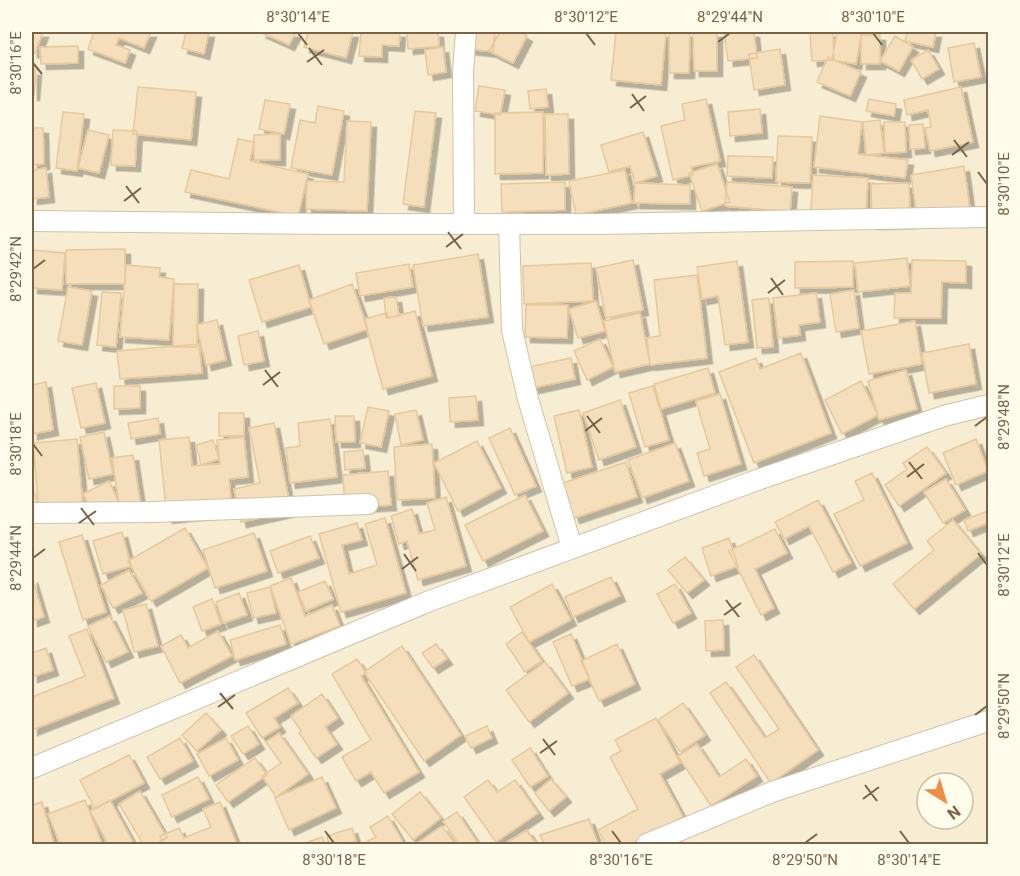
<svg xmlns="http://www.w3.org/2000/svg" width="1020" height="876" viewBox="0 0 1020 876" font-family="Roboto,sans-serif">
<defs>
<filter id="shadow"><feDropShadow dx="5.5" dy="5.5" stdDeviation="0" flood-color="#0004"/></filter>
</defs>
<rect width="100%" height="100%" fill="#fef9e5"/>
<!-- residential -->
<path fill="#f6edd3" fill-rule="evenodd" d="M32 32H988V844H32ZM927 783H963V819H927Z"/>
<!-- building -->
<path fill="#f5debb" stroke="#e8c89a" stroke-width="1.5" filter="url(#shadow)" d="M32 32H43L35 53 32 52Z
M94 32H151L144 48 119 38 116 45 130 50 125 63 88 49Z
M186 32H209L204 54 182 48Z
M260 32H296L289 45Z
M308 32H353L346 58 304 47Z
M361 32H400L399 46 382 45V57L359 56Z
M407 32H438L439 46 408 49Z
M472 32H495L493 52 469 49Z
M500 32H519L527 36 513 63 489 51Z
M616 32H666L661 85 611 80Z
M669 32H690L689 73H669Z
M693 32H717V71H694Z
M724 32H754L757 58 728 61Z
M810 32H833L834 60 812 61Z
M837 32H862L856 64 832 60Z
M907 32H936L933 47 905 41Z
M861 35H880V64H861Z
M895 36 913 47 899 71 880 61Z
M974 43 981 77 954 82 948 48Z
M78 46V63L41 64 40 47Z
M443 47 446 72 428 75 425 50Z
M780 49 785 85 754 90 749 54Z
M928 50 939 69 922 79 911 60Z
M828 57 861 72 850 96 817 82Z
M32 70H36L34 95H32Z
M479 86 505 90 500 115 475 111Z
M138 87 196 92 191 140 133 134Z
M961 87 973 142 930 151 925 128 931 127 928 110 907 115 904 100Z
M546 89 548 107 530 109 528 91Z
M706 99 720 161 691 167 693 175 673 180 661 126 685 120 682 104Z
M869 99 896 104 894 116 866 111Z
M265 100 290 104 284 134 259 129Z
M318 106 344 111 332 175 291 168 300 120 315 123Z
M760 109 762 133 730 136 728 112Z
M415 111 436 113 424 207 403 204Z
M63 112 84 114 77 171 56 168Z
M543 112V173L495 174V113Z
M545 114H568L569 174 546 175Z
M820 116 862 122 858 154 908 160 905 178 814 167Z
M880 120 884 153 866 155 863 122Z
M347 121 371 122 367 211 306 209 307 181 344 182Z
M884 122H905L906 152 885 153Z
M923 124 925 148 910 149 909 125Z
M32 128H43L44 164 32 165Z
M88 130 109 135 99 173 78 168Z
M113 130 137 131 135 166 111 165Z
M643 132 657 176 635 183 630 166 609 172 601 145Z
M280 134V160H254V135Z
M778 136 812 137 810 183 776 182Z
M238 139 254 142 250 161 308 174 298 216 185 192 191 170 229 179Z
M728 156 773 157 772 178 727 176Z
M717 164 730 202 702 211 689 173Z
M964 166 970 209 917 217 911 175Z
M46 168 49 197 32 199V170Z
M625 170 632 203 576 215 569 181Z
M813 175 868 178 866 214 811 212Z
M565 182V210L502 212 501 184Z
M727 182 792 187 790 212 725 206Z
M635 183 690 185V204L634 203Z
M909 183 910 223 872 224 871 184Z
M125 249V284H66V250Z
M32 250 65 253 62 290 32 288Z
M478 254 488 317 423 326 413 265Z
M907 258 910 286 858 292 855 263Z
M633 260 643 310 606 318 596 268Z
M912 260 966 261V283L942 282 941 318H894L895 293H911Z
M737 261 748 342 725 345 718 296 702 299 697 267Z
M853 261V287L795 288V262Z
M591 263 593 301 524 304 523 266Z
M409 264 413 287 360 296 356 273Z
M126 265 160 268 159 277 174 279 169 340 120 337Z
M299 265 311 307 262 322 249 280Z
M697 275 707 358 650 365 647 338 660 336 654 280Z
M174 284H198L197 347H173Z
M352 284 368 329 324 344 309 300Z
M68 287 92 291 82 345 58 341Z
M854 290 859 328 836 332 830 294Z
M102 292 121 293 116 347 97 345Z
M816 293 820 322 799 325 800 335 778 338 773 298Z
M396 297 399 316 386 318 384 298Z
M769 298 773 347 757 348 752 300Z
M596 301 605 331 578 338 569 309Z
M526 305H568L567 338 525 337Z
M415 311 432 376 383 389 364 319 387 313 388 318Z
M640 313 650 364 615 372 604 321Z
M217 320 226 360 206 365 196 325Z
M915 321 922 364 869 374 861 331Z
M258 331 264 361 244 365 238 336Z
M600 339 613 367 587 380 574 351Z
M199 344 202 373 120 379 117 351Z
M969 344 976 384 929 393 922 353Z
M801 353 831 433 754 463 719 372 756 358 760 369Z
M571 358 575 379 533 388 529 367Z
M708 368 715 393 661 409 654 384Z
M906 370 917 409 879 420 868 381Z
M861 381 878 415 842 434 825 400Z
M46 382 53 430 32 434V385Z
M96 383 105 423 81 428 72 388Z
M114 386H140V408L114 409Z
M653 386 669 440 645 447 629 393Z
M720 394 741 464 704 476 697 453 710 449 696 401Z
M476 396 478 420 450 422 449 398Z
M620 400 636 447 599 460 583 413Z
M368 407 389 411 381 447 360 443Z
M416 410 423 440 401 445 395 414Z
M579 410 592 467 567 473 554 416Z
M219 413H244V436H219Z
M335 416H354L355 442H336Z
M158 418 160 434 131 439 128 423Z
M330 419 337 477 290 483 286 448 300 446 298 423Z
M274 423 291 511 241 522 234 489 260 483 249 428Z
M510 428 536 486 515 495 489 438Z
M104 432 113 474 89 479 80 437Z
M189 437 192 466 220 464 217 440 244 437 248 477 229 479 232 511 167 518 159 440Z
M77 439 83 507 39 511 33 443Z
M976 439 988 471 956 485 943 453Z
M213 440 219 459 201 465 196 445Z
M477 441 501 488 458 511 434 463Z
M675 443 689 481 642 498 628 460Z
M432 444 435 498 397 500 394 447Z
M927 447 946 473 899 506 885 485 907 469 903 463Z
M363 450 365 468 345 470 344 452Z
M133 455 142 513 121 516 112 458Z
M626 462 637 497 574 518 563 483Z
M388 471 391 505 345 508 343 475Z
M872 473 907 543 860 566 834 514 864 500 855 481Z
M946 479 965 510 943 523 924 492Z
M109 481 119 503 94 515 83 494Z
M32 486 39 506 32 509Z
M525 495 543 531 483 561 465 525Z
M446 497 466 566 418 580 407 541 399 544 391 516 412 509 419 534 435 530 427 503Z
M818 500 851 563 833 572 809 526 784 539 775 522Z
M988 511V523L968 531 964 520Z
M385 518 406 593 341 612 319 534 357 523 362 540 342 545 349 574 377 565 365 524Z
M953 520 981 554 914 609 893 584 934 550 927 541Z
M185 528 208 568 151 601 128 561Z
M775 529 787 553 755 569 774 608 761 615 729 551Z
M122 532 131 566 103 574 93 541Z
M254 533 267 571 215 588 203 550Z
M82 535 106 612 83 620 59 542Z
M310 536 319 558 278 573 270 551Z
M729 538 738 566 711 576 702 548Z
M685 557 704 580 687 593 668 570Z
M129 570 142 593 113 608 101 585Z
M32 577 44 617 32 621Z
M611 577 620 596 573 617 565 597Z
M291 578 305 616 332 605 340 626 291 644 270 586Z
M325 581 333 599 306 611 298 592Z
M552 584 571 620 529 642 510 607Z
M675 584 691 613 673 623 657 594Z
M270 587 276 613 253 618 247 593Z
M239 593 247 615 223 623 216 602Z
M212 599 221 624 202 631 193 607Z
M146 604 158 646 134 652 123 610Z
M110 616 128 652 106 662 88 626Z
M723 620 724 650 706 651 705 621Z
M280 625 286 644 235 660 230 640Z
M87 629 114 698 32 730V697L85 676 69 636Z
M218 631 232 656 180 683 161 646 181 635 188 648Z
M522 632 542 661 525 672 506 644Z
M571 634 590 679 572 686 553 642Z
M436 644 447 659 433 668 422 653Z
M617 644 635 684 599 701 581 661Z
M402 646 461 735 424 761 364 672Z
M46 648 53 670 32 677V653Z
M754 655 818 750 771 783 710 693 726 682 765 738 779 729 736 667Z
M357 659 366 673 361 676 419 772 384 793 371 772 356 781 342 757 371 740 332 674Z
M545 662 568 693 529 722 506 690Z
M288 688 298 703 274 718 280 727 262 738 246 713Z
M322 694 338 718 325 727 337 744 316 758 299 733 301 731 291 716Z
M683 703 705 735 680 752 658 720Z
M206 713 221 730 197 751 182 735Z
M656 718 680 763 660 774 683 817 632 844H606L598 830 638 809 610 757 621 751 615 740Z
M248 726 259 744 243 754 231 736Z
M487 726 492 738 471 748 465 736Z
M279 733 308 774 276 797 262 776 281 763 266 742Z
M180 738 193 761 160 779 147 757Z
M226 738 238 760 209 776 197 754Z
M697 744 719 777 746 759 757 776 711 806 678 756Z
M530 748 548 776 530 787 512 760Z
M129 755 144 783 95 809 80 780Z
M255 758 267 775 228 802 216 785Z
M198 777 209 799 172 817 162 795Z
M322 777 336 808 289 830 275 798Z
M551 779 566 797 549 811 535 793Z
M488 780 497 792 515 780 538 813 496 842 464 797Z
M140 791 167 838 155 844H143L119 804Z
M420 792 441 818 413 840 392 814Z
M85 800 102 844H60L48 814Z
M110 800 134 844H108L90 811Z
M42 802 54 844H32V805Z
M220 802 237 844H164L160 836 179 828 184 838 211 827 203 809Z
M457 812 478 843 476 844H459L443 821Z
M388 816 404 844H362L376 837 370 827Z
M589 819 598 844H544L540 835Z
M442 826 455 844H416Z
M352 828 356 841 346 844H329L327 836Z
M527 830 536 844H504Z
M322 837 325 844H303Z"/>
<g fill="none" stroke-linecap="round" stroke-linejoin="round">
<defs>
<path id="street" d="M32 221 335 224H599L988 217
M464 224 463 72 466 32
M509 224 512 330 528 399 572 548
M32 513 152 512 368 504
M32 768 427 602 760 479 944 416 988 405
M647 844 772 792 988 721"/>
</defs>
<!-- street casing -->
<use href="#street" stroke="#d0c2aa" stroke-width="22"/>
<!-- street -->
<use href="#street" stroke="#fff" stroke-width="20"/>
</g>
<!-- ticks -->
<path fill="none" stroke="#786348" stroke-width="2" d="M298 33 307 45M586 33 595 45M873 33 882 45M718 42 730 33M309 48 322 65M307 62 324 50M33 63 42 74M632 94 644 111M630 108 646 96M954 140 967 157M952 155 969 142M978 172 987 184M126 186 139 203M124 201 141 188M448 232 461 249M446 247 463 234M33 269 45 260M771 278 783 295M768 293 785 280M265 370 278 387M263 385 280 372M587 416 600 433M975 426 987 417M585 431 602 418M33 444 42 456M909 462 922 479M907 477 924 464M81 508 94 525M79 523 96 511M978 553 987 565M404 554 416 571M33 558 45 549M402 569 418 557M726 600 739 617M724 615 741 603M220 693 233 709M218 707 235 695M975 715 987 706M543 739 555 755M540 753 557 741M865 785 877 801M863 799 879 787M325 831 334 843M612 831 621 843M900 831 909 843M805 843 817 834"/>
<!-- border -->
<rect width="1020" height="876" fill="none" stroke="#fffcec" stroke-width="66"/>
<!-- north arrow -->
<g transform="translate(945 801) rotate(143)"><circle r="28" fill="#fffcec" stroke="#c9bfaa" stroke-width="1.5"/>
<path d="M0-4.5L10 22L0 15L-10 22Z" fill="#ee8d43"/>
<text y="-9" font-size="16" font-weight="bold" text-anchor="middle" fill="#786348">N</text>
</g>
<rect x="33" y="33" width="954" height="810" fill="none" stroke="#786348" stroke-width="2"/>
<g font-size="15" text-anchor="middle" fill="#786348">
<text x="298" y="22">8°30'14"E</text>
<text x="586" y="22">8°30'12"E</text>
<text x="730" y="22">8°29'44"N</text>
<text x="873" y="22">8°30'10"E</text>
<text transform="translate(16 63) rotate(-90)" y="5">8°30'16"E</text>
<text transform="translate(1004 184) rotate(-90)" y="5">8°30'10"E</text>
<text transform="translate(16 269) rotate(-90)" y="5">8°29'42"N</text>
<text transform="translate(1004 417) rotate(-90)" y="5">8°29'48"N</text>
<text transform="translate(16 444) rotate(-90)" y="5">8°30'18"E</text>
<text transform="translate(16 558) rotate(-90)" y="5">8°29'44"N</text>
<text transform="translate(1004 565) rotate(-90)" y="5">8°30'12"E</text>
<text transform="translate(1004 706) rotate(-90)" y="5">8°29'50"N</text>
<text x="334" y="865">8°30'18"E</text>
<text x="621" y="865">8°30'16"E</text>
<text x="805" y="865">8°29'50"N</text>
<text x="909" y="865">8°30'14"E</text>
</g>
</svg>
